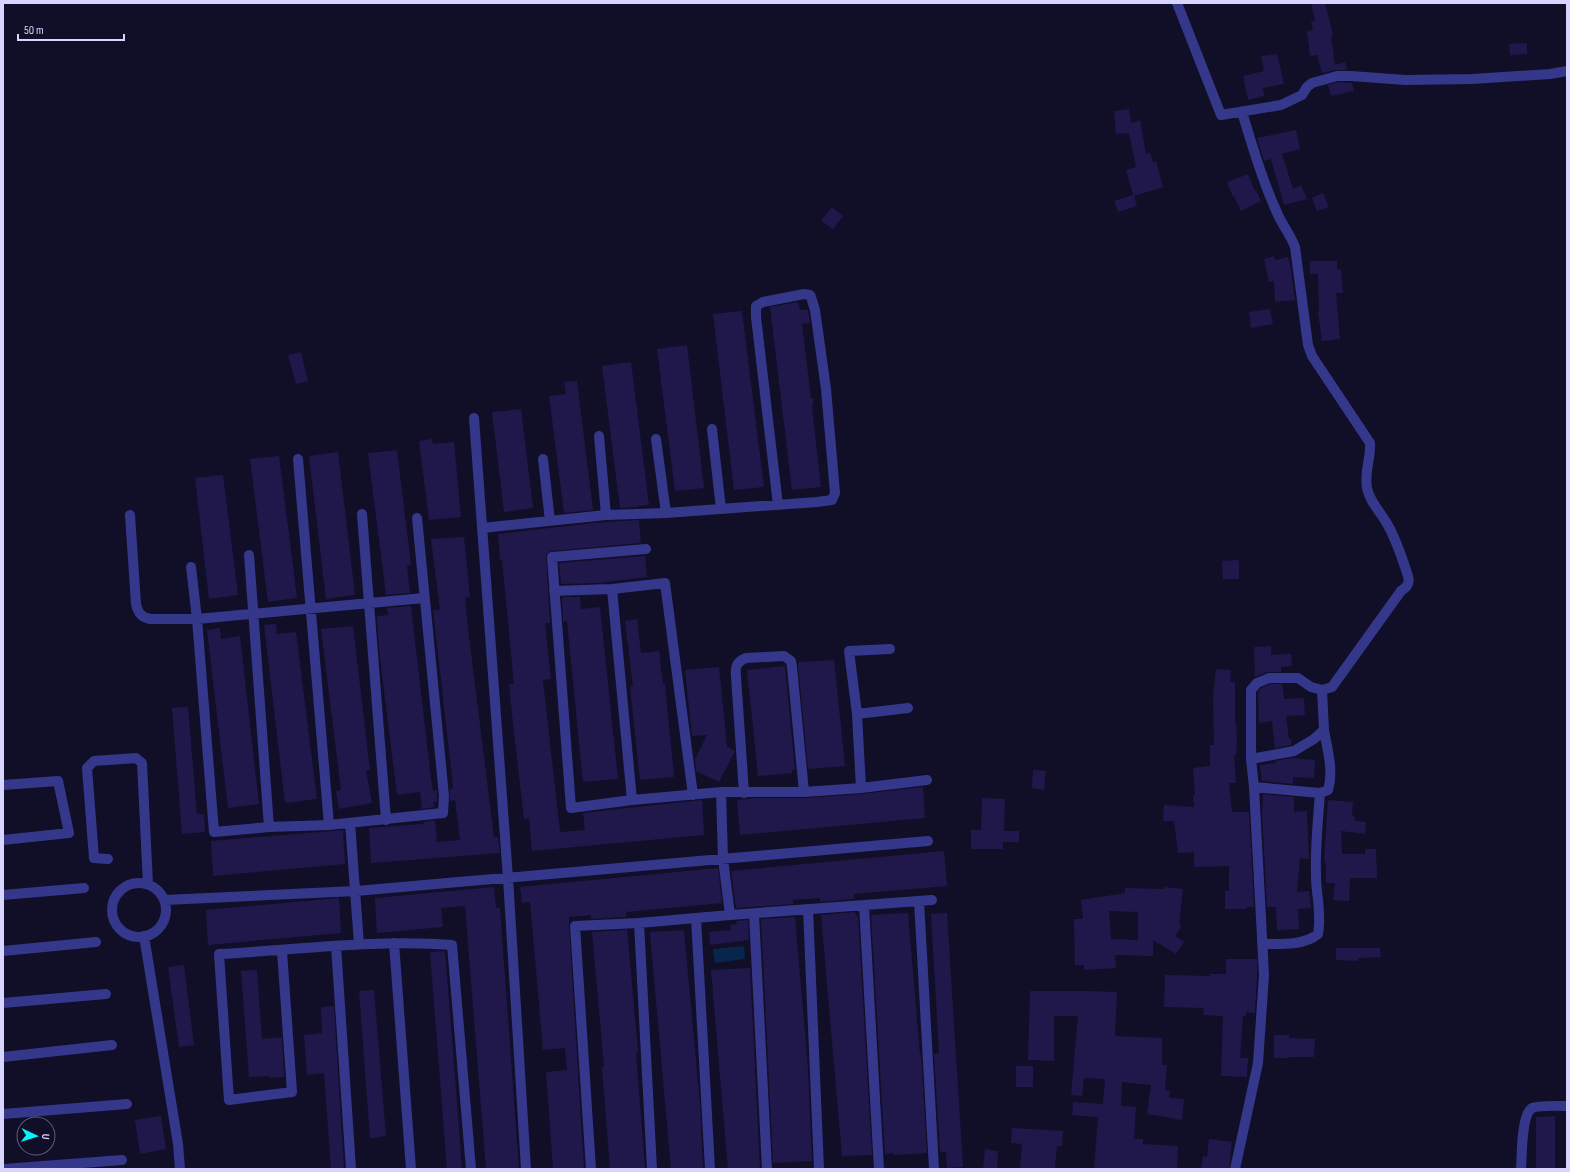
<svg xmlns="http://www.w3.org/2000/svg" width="1570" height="1172" viewBox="0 0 1570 1172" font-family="'Sofia Sans Condensed',sans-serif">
<rect width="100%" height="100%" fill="#110e28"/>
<!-- water -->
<path fill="#08264d" d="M744 946 745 959 715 963 713 949Z"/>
<!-- building -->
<path fill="#20184b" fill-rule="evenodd" d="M1311 3H1325L1333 35 1331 36 1335 65 1345 62 1347 70H1335L1322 73 1317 55 1310 56 1307 31 1313 30 1311 21H1315Z
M1527 43V54L1510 55 1509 44Z
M1277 54 1284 84 1263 88 1264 96 1248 100 1243 76 1264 71 1261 56Z
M1338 82 1352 83 1354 91 1331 96 1328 85Z
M1129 109 1131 123 1140 120 1146 154 1150 153 1153 162 1156 161 1163 187 1134 196 1137 206 1118 212 1114 201 1133 195 1126 170 1136 167 1129 133 1116 134 1114 111Z
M1296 130 1300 149 1282 154 1293 189 1301 185 1307 199 1284 205 1271 159 1264 161 1257 138Z
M1248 174 1255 191 1256 190 1261 201 1241 211 1234 196 1233 197 1227 182Z
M1323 193 1329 207 1317 211 1312 198Z
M832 207 843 216 833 229 821 221Z
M1274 256 1275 260 1288 257 1291 269 1295 300 1275 302 1274 281 1269 282 1264 259Z
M1310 261H1337V270L1341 269 1343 293H1336L1340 339 1322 341 1318 312H1319L1318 274H1310Z
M798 302 800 310H808L810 323 802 324 811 399 814 398 812 407 821 487 792 490 770 307Z
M1270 309 1273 324 1251 328 1249 312Z
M742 311 764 487 734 490 713 314Z
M687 345 704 488 675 491 657 349Z
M301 352 308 381 296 384 288 355Z
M631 362 649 505 638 506V507L620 508 602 366Z
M577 381 593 510 564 513 549 396 566 394 564 382Z
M521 409 533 508 504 512 492 412Z
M432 439 433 444 454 442 461 517 429 520 419 441Z
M397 450 411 565 407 566 410 593 386 595 368 453Z
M338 452 355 595 326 599 309 456Z
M279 456 297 598 268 602 250 459Z
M223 475 238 595 209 599 195 478Z
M639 520 641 543 551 551 546 555 550 623H545L551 679 543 680 560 832 585 830 583 813 702 800 704 835 532 851 529 818 524 819 513 724 509 684H514L502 560H500L498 534 594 523Z
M464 537 470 597 465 598 468 628 494 837H498L500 853 371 863 369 828 422 824H424V822L435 820 437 842 460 840 455 800 450 801V789L453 788 451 768 433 610H440L431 539Z
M645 556 647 577 597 583 561 584 559 563Z
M1239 560V579H1223L1222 561Z
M562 597H580L581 609 600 607 618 779 583 782 567 621 563 622Z
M411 606 430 770 433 791 437 790V802H434V807L422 809 420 792 397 795 379 650 377 616 388 615 387 608Z
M637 619 641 653 659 651 663 684H665L674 777 640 780 630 687 633 686 625 621Z
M276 624 277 634 296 632 317 799 285 803 264 625Z
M353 626 370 770H366L372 803 339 809 336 791 341 790 321 629Z
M220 628 221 639 240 636 259 804 228 808 207 630Z
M1271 646V655L1291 654 1292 666 1281 667V672H1267L1255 677 1254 647Z
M834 660 845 766 808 769 798 665 799 662Z
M785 666 795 770H792V773L758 776 747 670Z
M719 667 727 747 735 751 719 782 696 771 695 759 707 735 692 736 685 670Z
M1216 669 1231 670 1230 682H1235V723H1236L1237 741 1236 755H1234L1236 783H1229L1232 812H1249L1254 907H1247V909H1225V891H1229V866L1194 867V852L1178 853 1174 821H1163L1164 805 1194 807 1193 795H1195L1193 768 1210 766V745H1214L1213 696Z
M1270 684H1282L1284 699 1304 698 1305 715 1286 716 1289 739H1291V745L1275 748 1272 721 1259 723 1258 692 1261 688Z
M188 707 197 814H204L205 832 182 834 172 708Z
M1292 758 1315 760 1314 778 1293 777V784L1262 781 1260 765 1276 763 1275 761Z
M1033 770 1046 771 1044 790 1032 788Z
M923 787 925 818 740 835 737 800 754 798H804L861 794Z
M1263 794 1294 797V812L1307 811 1309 859 1300 858 1297 892 1309 891 1311 908 1298 909 1299 929 1277 930 1276 907H1267L1262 812Z
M982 798 1005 799 1004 831H1019V842H1003V849H971V830H981Z
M1328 800 1353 802 1352 816 1355 817V821L1366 822 1365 834 1341 831 1342 854H1365V849H1376L1377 878H1350L1349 901 1333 900 1335 883H1326V865L1324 860Z
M343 830 345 864 213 876 211 841Z
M944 851 947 886 854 894V899L820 902V898L793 900V904L736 908 731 871Z
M718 868 722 903 626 912V917L591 919V915L569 917V926L584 1169H553L546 1072 567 1070 565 1048 543 1050 530 902 522 903 520 887Z
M494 887 496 908H500L519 1169H486L465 906 441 908 443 927 377 933 376 917 375 898Z
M1164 887 1183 889 1179 924 1182 926 1175 936 1184 942 1176 954 1153 940V956L1115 955 1116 968 1084 970V965H1075L1074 919H1083L1081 900 1125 893V888L1164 889ZM1109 911 1138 912V940L1111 939Z
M339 898 341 933 208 945 206 910Z
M855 912 856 916H858L872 1155 842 1156 821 915Z
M908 913 920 1055H921L927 1153 894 1155V1153L885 1154 871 915Z
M947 913 963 1167 947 1168 946 1152H940L934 1054 939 1053 931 914Z
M795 917 808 1069 812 1161 773 1163 761 919Z
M748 920 749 940 710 945 709 932 731 930 730 925 737 924 736 921Z
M627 930 637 1040 638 1053H636L645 1169H610L604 1093 602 1067 604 1066 592 932Z
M684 930 700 1104 703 1169H671L651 945 650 932Z
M1336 948H1380L1381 957 1358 958V961L1336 960Z
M445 951 459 1128 462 1169H447L431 965 430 952Z
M1226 959H1257V975L1255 1013 1246 1012V1016H1243L1240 1058H1248L1247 1077 1221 1076 1223 1016 1203 1015 1204 1008 1164 1007 1165 975 1212 976 1208 974H1226Z
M184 965 194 1045 179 1047 168 967Z
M750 968 760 1168 728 1169 711 970Z
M257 970 262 1039 282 1037 284 1077 270 1078 269 1076 249 1077 241 971Z
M374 990 386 1136 370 1138 359 991Z
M1030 991H1085L1117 992 1115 1036 1162 1038V1065H1167L1165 1090 1170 1091 1169 1098 1184 1099 1182 1120 1147 1114 1151 1085 1122 1082 1121 1106 1136 1107 1134 1139H1143V1144L1178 1146 1177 1169H1094L1098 1117 1072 1115 1073 1102 1103 1104 1105 1079 1084 1078 1082 1096 1071 1095 1078 1016H1054V1061L1028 1060Z
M334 1006 344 1169H331L324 1073 307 1075 304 1035 322 1033 321 1007Z
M1274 1035H1289V1038L1315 1039 1314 1057H1289V1058H1274Z
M1016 1066H1033V1087H1016Z
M161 1116 166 1149 140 1154 135 1120Z
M1555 1116V1169H1536V1117Z
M1012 1128 1063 1131 1062 1146H1057L1055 1169H1020L1022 1144 1011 1143Z
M1209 1139 1232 1142 1229 1169H1201L1203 1156 1207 1157Z
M985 1149 998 1151 997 1169H983Z"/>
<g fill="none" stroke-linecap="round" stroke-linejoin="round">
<!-- minor -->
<path stroke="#35378b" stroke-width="10" d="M1177 3 1221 115 1281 105 1302 95 1307 87 1312 83 1337 76H1351L1405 80 1472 79 1550 74 1567 71
M474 418 508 878 526 1169
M712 429 721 509
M599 436 606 515
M656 439 666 513
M298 459 329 825
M543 459 550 521
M362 514 386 820
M130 515 136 604C138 613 141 617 150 619H197L424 598
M482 528 606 515 666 513 817 502 832 500 835 493 826 389 815 310 811 297 810 295 804 294 763 302 756 306V317L778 505
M646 549 552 557 571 808 632 800 721 792H804L861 788 927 780
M249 555 269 827
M191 567 197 619 214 832 269 827 329 825 443 813 444 796 417 518
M612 589 632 800
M554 591 612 589 665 583 693 795
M857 714 908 708
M1251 759 1294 751 1314 739 1324 730 1322 690
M3 785 58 781 69 833 3 840
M1254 787 1320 793 1328 790C1334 771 1327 748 1324 730
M861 788 857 714 849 651 890 649
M721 792 723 859 730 915 932 900
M744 793 736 677C735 667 736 662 746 658L784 656 791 661 792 667 804 792
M350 823 359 944
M108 859 94 858 87 768 94 761 136 758 142 763 148 884
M112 910a27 27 0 1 1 54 0a27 27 0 1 1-54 0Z
M3 895 84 888
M165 900 356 891 928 841
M919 901 934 1169
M864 905 879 1169
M808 909 819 1169
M754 914 767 1169
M696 918 710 1169
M639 923 652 1169
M144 936 178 1144 180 1169
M394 943 411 1169
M1262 944C1281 944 1303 946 1318 934 1322 914 1316 895 1316 876 1315 848 1318 820 1320 793
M336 946 351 1169
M3 951 96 942
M282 951 292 1092 229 1100 219 954C297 950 374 939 452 945L471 1169
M3 1003 106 994
M3 1057 112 1045
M3 1114 127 1104
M4 1169 122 1160
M591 1169 575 926 639 923 730 915
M1235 1169 1258 1063 1264 975 1254 787 1251 759V690L1257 683 1269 678H1298L1311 687 1322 690 1332 687 1401 591C1407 587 1410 584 1408 576 1402 558 1396 538 1386 522 1379 510 1370 502 1367 488 1364 471 1371 459 1370 443L1312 356 1308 345 1295 247C1291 236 1284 227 1279 217 1263 183 1253 148 1242 112
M1521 1169C1522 1156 1521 1115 1532 1108 1538 1105 1560 1106 1567 1106"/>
</g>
<!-- border -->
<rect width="1570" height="1172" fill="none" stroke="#d7d5ff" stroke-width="8"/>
<!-- north arrow -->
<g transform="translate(36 1136) rotate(94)"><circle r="19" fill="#110e28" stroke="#605e7e"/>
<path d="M0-3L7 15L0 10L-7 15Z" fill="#01f5ff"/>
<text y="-6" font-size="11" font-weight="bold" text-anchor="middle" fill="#d7d5ff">U</text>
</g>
<!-- scale -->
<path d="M18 34v6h106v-6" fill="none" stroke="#d7d5ff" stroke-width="2"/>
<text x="24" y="34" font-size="12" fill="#d7d5ff" stroke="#110e28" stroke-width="3" paint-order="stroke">50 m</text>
</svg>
